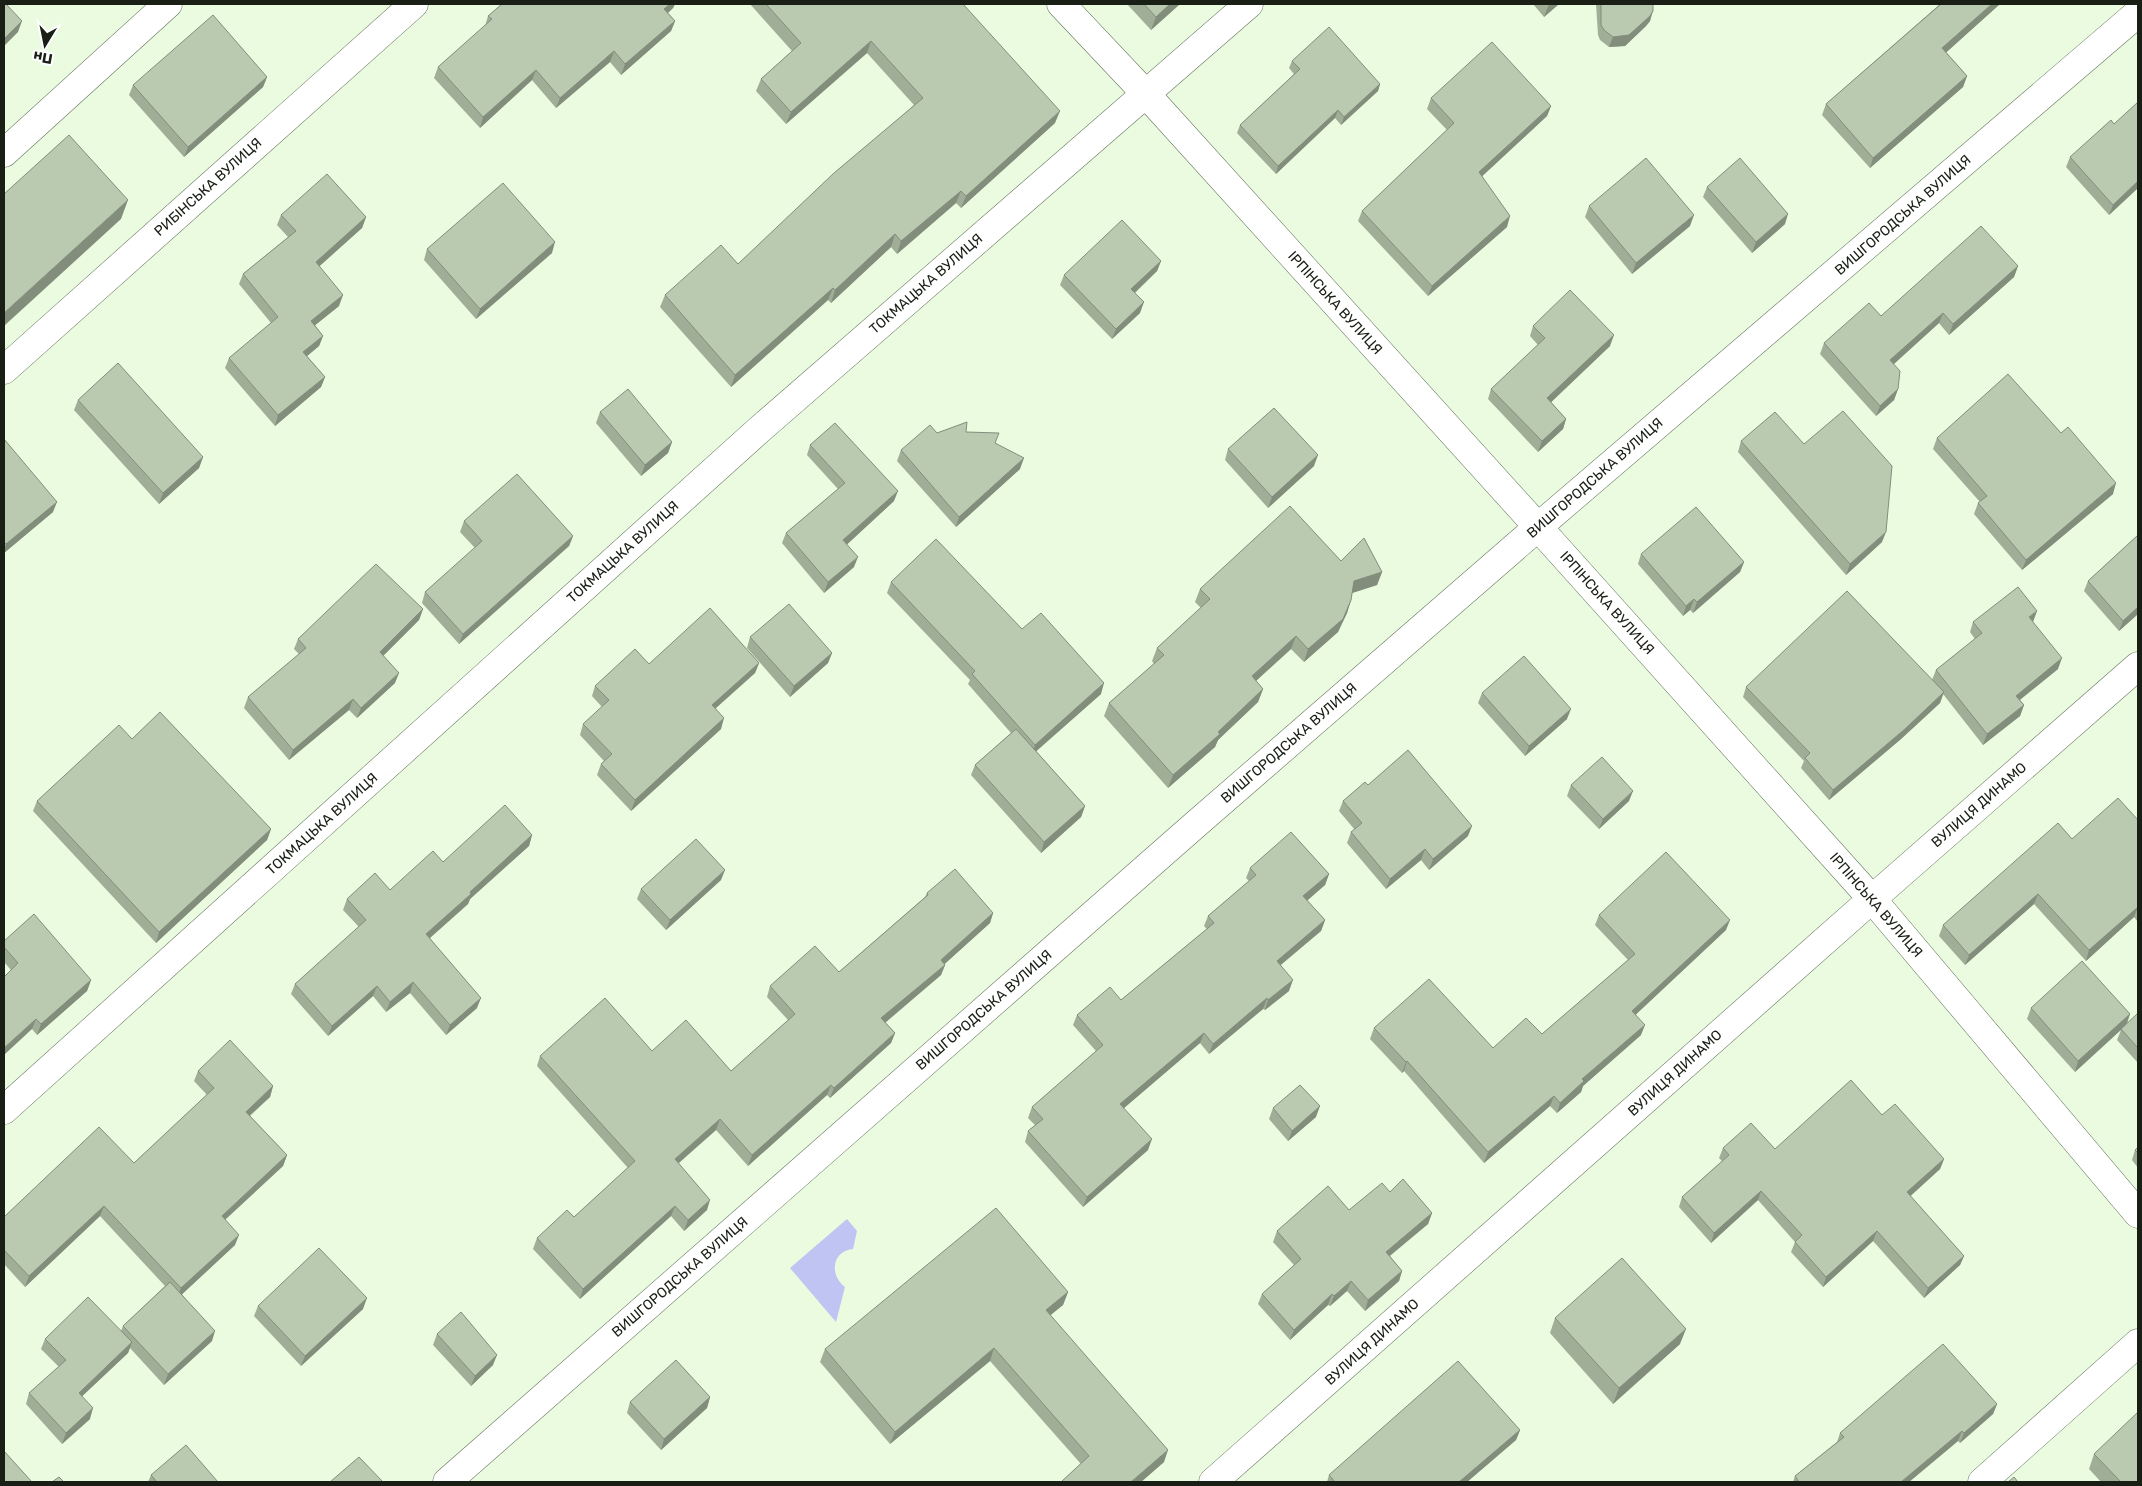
<svg xmlns="http://www.w3.org/2000/svg" width="2142" height="1486" viewBox="0 0 2142 1486" font-family="Rubik,sans-serif">
<rect width="100%" height="100%" fill="#eafbe0"/>
<!-- green -->
<path fill="#c0c4f2" d="M847 1219 857 1231 853 1249C832 1251 829 1275 845 1287L836 1322 790 1268Z"/>
<g fill="none" stroke-linecap="round" stroke-linejoin="round">
<defs>
<path id="minor" d="M1061 4 1145 93 1538 527 1872 899 2138 1214
M4 153 168 4
M4 370 414 4
M4 1110 760 429 1249 4
M447 1482 1196 824 1538 527 2138 13
M1213 1482 1872 899 2138 666
M1982 1482 2138 1343"/>
</defs>
<!-- minor casing -->
<use href="#minor" stroke="#63725b" stroke-width="29"/>
<!-- minor -->
<use href="#minor" stroke="#fff" stroke-width="28"/>
</g>
<!-- wall -->
<path fill="#a0ae98" d="M502 4H675L673 8 668 13 675 21 671 31 621 75 610 62 556 108 532 80 480 128 434 78 438 67 485 26 488 16Z
M750 4H963L1055 123 961 208 956 203 897 254 891 247 831 303 828 300 731 387 660 307 665 295 738 264 914 105 867 53 786 124 756 91 761 79 792 51Z
M1127 4H1180L1151 30Z
M1533 4H1559L1544 17Z
M1596 4H1653L1650 21 1646 26 1625 46 1609 47 1600 40 1598 35Z
M1940 4H2000L1946 52 1967 76 1963 87 1870 168 1822 115 1826 104Z
M1292 61 1380 84 1378 91 1341 125 1335 118 1276 174 1237 133 1240 125 1294 74 1289 68Z
M267 77 263 87 184 157 129 95 133 85Z
M1431 98 1551 106 1547 116 1482 176 1507 227 1428 296 1358 221 1362 211 1447 130 1427 109Z
M2070 157 2138 188 2109 215 2066 167Z
M1707 187 1785 224 1752 253 1703 197Z
M1589 206 1690 226 1632 274 1585 217Z
M281 215 366 217 362 228 319 266 339 306 315 325 323 336 319 346 307 356 325 377 321 387 275 426 225 368 229 358 271 323 239 284 243 274 288 237 277 225Z
M427 249 552 253 476 319 424 260Z
M1161 261 1157 271 1135 293 1140 313 1112 339 1060 285 1064 275Z
M2018 266 2014 277 1949 335 1939 323 1894 364 1898 389 1894 400 1876 416 1820 354 1824 343 1881 316Z
M1533 326 1610 346 1551 402 1566 419 1563 429 1538 452 1488 399 1491 389 1538 345 1530 336Z
M78 400 203 457 199 468 159 504 74 410Z
M600 412 672 442 668 453 641 476 596 423Z
M966 432 996 443 1020 469 956 527 897 461 901 450 937 433Z
M1937 438 2113 494 2022 570 1974 514 1978 503 1980 502 1933 449Z
M4 439 53 512 4 553Z
M1741 441 1804 444 1882 542 1846 575 1738 452Z
M810 445 894 501 847 544 854 567 824 593 782 543 786 533 838 489 807 455Z
M1228 449 1314 466 1268 508 1225 460Z
M464 521 573 536 569 546 459 644 422 603 425 592 475 548 460 532Z
M2138 535V614L2119 631 2084 591 2088 581Z
M1641 554 1744 562 1740 572 1693 613 1690 610 1683 616 1638 564Z
M1341 561 1382 572 1377 585 1352 593 1351 600 1347 613 1338 632 1304 662 1291 649 1256 681 1263 689 1258 702 1218 740 1215 747 1168 788 1104 716 1109 703 1154 664 1152 661 1157 648 1201 608 1195 602 1200 589Z
M891 582 1022 629 1101 694 1036 751 1085 806 1081 817 1041 853 971 775 975 765 1011 733 968 684 970 680 887 593Z
M423 609 419 620 383 656 395 683 357 718 349 710 289 760 244 708 248 697 299 654 294 649 298 639Z
M1973 622H2033L2058 669 2020 700 2024 705 2020 716 1983 745 1943 694 1940 703 1901 739 1829 800 1801 768 1804 761 1743 697 1746 687 1932 680 1936 670 1975 639 1970 632Z
M750 637 832 653 828 663 790 697 747 648Z
M759 663 755 673 716 708 721 729 631 811 597 775 601 764 604 761 580 735 583 724 602 707 592 696 595 686 649 664Z
M1482 693 1567 719 1525 756 1478 703Z
M132 739 271 829 267 840 156 943 33 811 37 801Z
M1368 785 1468 836 1429 870 1421 860 1386 889 1347 843 1351 832 1355 830 1339 811 1343 801Z
M1571 785 1629 801 1599 829 1567 796Z
M2138 820V922L2134 917 2086 961 2034 904 1965 965 1939 936 1943 925 2072 839Z
M532 835 529 846 470 899 468 904 430 938 477 1008 446 1035 410 993 386 1012 373 996 328 1036 291 994 295 984 359 927 343 910 347 899 390 890 443 862Z
M1250 868 1329 874 1325 885 1307 900 1325 920 1321 931 1281 965 1289 991 1265 1010 1263 1009 1209 1054 1200 1043 1124 1108 1148 1150 1083 1207 1025 1142 1028 1131 1035 1125 1028 1118 1032 1107 1096 1051 1073 1025 1077 1015 1121 1000 1207 929 1204 926 1208 916 1249 881 1246 878Z
M721 880 666 930 637 899 641 889Z
M927 893 993 913 990 923 944 964 945 965 941 975 885 1022 895 1033 891 1043 830 1098 827 1095 748 1166 716 1130 678 1163 707 1210 684 1231 671 1216 580 1299 533 1249 537 1238 574 1217 628 1168 537 1066 540 1056 652 1051 731 1071 788 1020 767 997 770 986 839 972 925 897Z
M1599 915 1726 930 1636 1014 1641 1035 1583 1086 1581 1092 1557 1113 1550 1106 1484 1163 1404 1071 1402 1073 1370 1039 1374 1028 1493 1048 1542 1034 1628 960 1595 925Z
M4 941 91 980 87 991 37 1035 32 1029 11 970 4 962Z
M2031 1008 2130 1014 2127 1024 2138 1013V1063L2117 1040 2121 1030 2075 1072 2027 1019Z
M198 1071 273 1086 270 1097 250 1116 287 1155 283 1166 225 1220 235 1245 182 1294 212 1341 164 1385 130 1348 128 1353 82 1396 90 1419 62 1444 26 1404 29 1393 59 1367 41 1349 45 1339 121 1331 123 1326 165 1286 100 1216 25 1287 4 1264V1217L134 1163 207 1095 194 1081Z
M1273 1108 1316 1117 1288 1141 1269 1119Z
M1882 1115 1944 1159 1940 1169 1910 1196 1964 1256 1960 1265 1924 1298 1873 1241 1823 1287 1791 1252 1795 1242 1758 1200 1711 1243 1679 1207 1682 1197 1722 1161 1719 1158 1723 1148 1775 1149Z
M2138 1147V1168L2132 1160 2135 1150Z
M1390 1192 1432 1213 1428 1224 1390 1256 1402 1271 1399 1281 1365 1311 1347 1291 1330 1306 1328 1305 1290 1340 1258 1304 1262 1294 1294 1265 1273 1242 1277 1231 1349 1210Z
M1068 1292 1063 1305 1050 1315 1164 1462 1141 1482H1061L1081 1464 990 1361 890 1444 820 1362 825 1349Z
M258 1306 363 1309 301 1366 254 1316Z
M1555 1318 1680 1344 1613 1404 1550 1333Z
M437 1334 493 1365 471 1386 433 1345Z
M710 1397 707 1408 661 1450 627 1413 630 1402Z
M1997 1404 1993 1414 1960 1443 1958 1441 1909 1482H1793L1795 1476 1837 1442 1840 1433Z
M1520 1430 1516 1440 1467 1482H1327L1329 1475Z
M2094 1454 2138 1482H2101L2089 1469Z
M151 1475 218 1482H148Z"/>
<!-- shaded-wall -->
<path fill="#828d7c" d="M670 4H675L673 8 661 19 664 9Z
M1170 4H1180L1151 30 1156 17Z
M1549 4H1559L1544 17Z
M1992 4H2000L1939 59 1942 48Z
M1653 11 1650 21 1646 26 1625 46 1609 47 1613 37Z
M22 21 18 32 4 46V39Z
M675 21 671 31 621 75 625 64Z
M871 41 867 53 786 124 791 112Z
M614 51 610 62 556 108 560 98Z
M536 70 532 80 480 128 483 117Z
M1967 76 1963 87 1870 168 1873 158Z
M267 77 263 87 184 157 188 147Z
M1380 84 1378 91 1341 125 1344 117Z
M1551 106 1547 116 1476 182 1479 172Z
M1338 110 1335 118 1276 174 1278 166Z
M1060 111 1055 123 961 208 966 196Z
M2138 181V188L2109 215 2113 205Z
M961 191 956 203 897 254 901 241Z
M128 200 121 219 4 326V313Z
M1788 214 1785 224 1752 253 1756 242Z
M1694 215 1690 226 1632 274 1636 263Z
M1510 216 1507 227 1428 296 1432 286Z
M366 217 362 228 312 273 316 262Z
M895 234 891 247 831 303 835 290Z
M555 242 552 253 476 319 480 309Z
M1161 261 1157 271 1128 299 1131 289Z
M2018 266 2014 277 1949 335 1953 324Z
M833 288 828 300 731 387 735 375Z
M343 295 339 306 308 331 311 321Z
M1144 302 1140 313 1112 339 1116 329Z
M1943 313 1939 323 1886 371 1890 360Z
M1614 335 1610 346 1544 409 1547 398Z
M323 336 319 346 300 362 303 352Z
M325 377 321 387 275 426 278 415Z
M1898 389 1894 400 1876 416 1880 406Z
M1566 419 1563 429 1538 452 1542 441Z
M672 442 668 453 641 476 645 465Z
M1318 455 1314 466 1268 508 1272 497Z
M203 457 199 468 159 504 163 493Z
M1024 458 1020 469 956 527 959 517Z
M2116 483 2113 494 2022 570 2026 560Z
M898 491 894 501 840 551 843 540Z
M57 502 53 512 4 553V551L6 544Z
M1886 532 1882 542 1846 575 1850 564Z
M573 536 569 546 459 644 463 634Z
M858 557 854 567 824 593 828 582Z
M1744 562 1740 572 1693 613 1697 602Z
M1382 572 1377 585 1349 594 1354 581Z
M1694 599 1690 610 1683 616 1686 606Z
M1351 600 1347 613 1338 632 1304 662 1308 649Z
M2138 607V614L2119 631 2123 621Z
M423 609 419 620 376 663 380 652Z
M2037 611 2033 622 2029 617Z
M1296 636 1291 649 1247 689 1252 676Z
M832 653 828 663 790 697 794 686Z
M2062 658 2058 669 2012 706 2016 696Z
M759 663 755 673 708 715 712 705Z
M399 673 395 683 357 718 361 708Z
M1104 683 1101 694 1032 755 1035 745Z
M1263 689 1258 702 1218 740 1215 747 1168 788 1173 775Z
M1944 692 1940 703 1901 739 1829 800 1833 790Z
M353 699 349 710 289 760 293 750Z
M2024 705 2020 716 1983 745 1987 734Z
M1571 709 1567 719 1525 756 1529 746Z
M724 718 721 729 631 811 635 800Z
M1633 791 1629 801 1599 829 1603 819Z
M1085 806 1081 817 1041 853 1044 842Z
M1472 826 1468 836 1429 870 1433 859Z
M271 829 267 840 156 943 159 932Z
M532 835 529 846 470 899 468 904 423 944 426 934 470 892Z
M1425 849 1421 860 1386 889 1390 879Z
M725 870 721 880 666 930 670 920Z
M1329 874 1325 885 1300 907 1303 896Z
M2038 894 2034 904 1965 965 1969 955Z
M2138 907 2134 917 2086 961 2089 950Z
M993 913 990 923 937 971 941 960Z
M1325 920 1321 931 1273 971 1277 961Z
M1730 920 1726 930 1629 1021 1632 1011Z
M945 965 941 975 878 1029 881 1018Z
M91 980 87 991 37 1035 41 1024Z
M1293 980 1289 991 1265 1010 1268 1000Z
M413 982 410 993 386 1012 390 1002Z
M377 986 373 996 328 1036 332 1026Z
M481 998 477 1008 446 1035 450 1025Z
M1267 998 1263 1009 1209 1054 1213 1044Z
M2130 1014 2126 1025 2075 1072 2078 1061Z
M36 1019 32 1029 4 1055V1048Z
M1645 1025 1641 1035 1583 1086 1581 1092 1557 1113 1560 1103 1582 1079Z
M895 1033 891 1043 830 1098 834 1088Z
M1204 1033 1200 1043 1117 1114 1120 1104Z
M1407 1061 1404 1071 1402 1073 1406 1062Z
M831 1085 827 1095 748 1166 752 1155Z
M273 1086 270 1097 242 1122 246 1112Z
M1554 1096 1550 1106 1484 1163 1488 1152Z
M1320 1106 1316 1117 1288 1141 1292 1131Z
M720 1119 716 1130 671 1170 675 1159Z
M1152 1139 1148 1150 1083 1207 1087 1197Z
M287 1155 283 1166 218 1226 222 1216Z
M1944 1159 1940 1169 1904 1202 1907 1192Z
M1761 1191 1758 1200 1711 1243 1714 1233Z
M710 1200 707 1210 684 1231 688 1220Z
M104 1206 100 1216 25 1287 29 1276Z
M675 1206 671 1216 580 1299 583 1289Z
M1432 1213 1428 1224 1382 1262 1386 1252Z
M1877 1231 1873 1241 1823 1287 1826 1277Z
M239 1235 235 1245 177 1299 181 1288Z
M1964 1256 1960 1265 1924 1298 1928 1288Z
M1402 1271 1399 1281 1365 1311 1368 1300Z
M1351 1281 1347 1291 1330 1306 1334 1296Z
M1068 1292 1063 1305 1041 1323 1046 1310Z
M1332 1294 1328 1305 1290 1340 1294 1330Z
M367 1298 363 1309 301 1366 305 1356Z
M1686 1329 1680 1344 1613 1404 1619 1388Z
M215 1331 212 1341 164 1385 168 1374Z
M132 1342 128 1353 75 1403 79 1393Z
M994 1348 990 1361 890 1444 895 1432Z
M497 1355 493 1365 471 1386 475 1376Z
M710 1397 707 1408 661 1450 664 1439Z
M1997 1404 1993 1414 1960 1443 1964 1433Z
M93 1408 90 1419 62 1444 66 1433Z
M1520 1430 1516 1440 1467 1482H1459Z
M1962 1431 1958 1441 1909 1482H1901Z
M1168 1450 1164 1462 1141 1482H1131Z"/>
<!-- building -->
<path fill="#bacab1" stroke="#828d7c" d="M4 4H6L22 21 4 39Z
M502 4H670L664 9 675 21 625 64 614 51 560 98 536 70 483 117 438 67 492 19 488 16Z
M766 4H963L1060 111 966 196 961 191 901 241 895 234 835 290 833 288 735 375 665 295 721 245 738 264 834 173 923 98 871 41 791 112 761 79 801 43Z
M1144 4H1170L1156 17Z
M1601 4H1653V11L1650 16 1629 35 1613 37 1604 30 1601 25Z
M1941 4H1992L1942 48 1967 76 1873 158 1826 104Z
M213 15 267 77 188 147 133 85Z
M1329 27 1380 84 1344 117 1338 110 1278 166 1240 125 1300 69 1292 61Z
M1492 42 1551 106 1479 172 1510 216 1432 286 1362 211 1454 123 1431 98Z
M2138 102V181L2113 205 2070 157 2111 120 2114 124Z
M69 135 128 200 4 313V194Z
M1646 158 1694 215 1636 263 1589 206Z
M1740 158 1788 214 1756 242 1707 187Z
M327 174 366 217 316 262 343 295 311 321 323 336 303 352 325 377 278 415 229 358 278 317 243 274 296 231 281 215Z
M503 183 555 242 480 309 427 249Z
M1122 220 1161 261 1131 289 1144 302 1116 329 1064 275Z
M1981 226 2018 266 1953 324 1943 313 1890 360 1900 371 1898 389 1880 406 1824 343 1869 303 1881 316Z
M1570 290 1614 335 1547 398 1566 419 1542 441 1491 389 1545 338 1533 326Z
M118 363 203 457 163 493 78 400Z
M2008 374 2061 433 2068 427 2116 483 2026 560 1978 503 1987 496 1937 438Z
M628 389 672 442 645 465 600 412Z
M1274 408 1318 455 1272 497 1228 449Z
M1843 411 1892 466 1886 532 1850 564 1741 441 1775 412 1804 444Z
M967 422 966 432 999 433 995 443 1024 458 959 517 901 450 930 425 937 433Z
M835 423 898 491 843 540 858 557 828 582 786 533 845 483 810 445Z
M4 439 57 502 6 544 4 542Z
M517 474 573 536 463 634 425 592 482 541 464 521Z
M1290 506 1341 561 1364 538 1382 572 1354 581 1351 600 1343 619 1308 649 1296 636 1252 676 1263 689 1218 732 1220 734 1173 775 1109 703 1164 655 1157 648 1210 599 1200 589Z
M1696 507 1744 562 1697 602 1694 599 1686 606 1641 554Z
M2138 535V607L2123 621 2088 581Z
M936 539 1022 629 1041 613 1104 683 1035 745 972 674 975 671 891 582Z
M376 564 423 609 380 652 399 673 361 708 353 699 293 750 248 697 306 648 298 639Z
M2018 587 2037 611 2029 617 2062 658 2016 696 2024 705 1987 734 1936 670 1982 633 1973 622Z
M1847 591 1944 692 1905 729 1833 790 1805 758 1810 753 1746 687Z
M789 604 832 653 794 686 750 637Z
M710 608 759 663 712 705 724 718 635 800 601 764 612 754 583 724 609 700 595 686 635 649 649 664Z
M1524 656 1571 709 1529 746 1482 693Z
M160 712 271 829 159 932 37 801 119 725 132 739Z
M1016 729 1085 806 1044 842 975 765Z
M1408 750 1472 826 1433 859 1425 849 1390 879 1351 832 1362 823 1343 801 1365 782 1368 785Z
M1602 757 1633 791 1603 819 1571 785Z
M2118 798 2138 820V908V907L2089 950 2038 894 1969 955 1943 925 2058 823 2072 839Z
M505 805 532 835 470 892 471 894 426 934 481 998 450 1025 413 982 390 1002 377 986 332 1026 295 984 366 920 347 899 375 873 390 890 433 851 443 862Z
M1291 832 1329 874 1303 896 1325 920 1277 961 1293 980 1268 1000 1267 998 1213 1044 1204 1033 1120 1104 1152 1139 1087 1197 1028 1131 1043 1119 1032 1107 1103 1045 1077 1015 1110 987 1121 1000 1214 923 1208 916 1256 875 1250 868Z
M696 839 725 870 670 920 641 889Z
M1666 852 1730 920 1632 1011 1645 1025 1582 1079 1584 1081 1560 1103 1554 1096 1488 1152 1407 1061 1406 1062 1374 1028 1429 979 1493 1048 1526 1018 1542 1034 1635 954 1599 915Z
M955 869 993 913 941 960 945 965 881 1018 895 1033 834 1088 831 1085 752 1155 720 1119 675 1159 710 1200 688 1220 675 1206 583 1289 537 1238 567 1210 574 1217 635 1161 540 1056 605 998 652 1051 686 1020 731 1071 795 1014 770 986 815 946 839 972 928 895 927 893Z
M34 914 91 980 41 1024 36 1019 4 1048V977L18 963 4 947V941Z
M2082 961 2130 1014 2078 1061 2031 1008Z
M2138 1013V1048L2121 1029Z
M230 1040 273 1086 246 1112 287 1155 222 1216 239 1235 181 1288 104 1206 29 1276 4 1250V1217L99 1127 134 1163 214 1088 198 1071Z
M1851 1080 1882 1115 1895 1104 1944 1159 1907 1192 1964 1256 1928 1288 1877 1231 1826 1277 1795 1242 1802 1235 1761 1191 1714 1233 1682 1197 1729 1155 1723 1148 1751 1123 1775 1149Z
M1300 1085 1320 1106 1292 1131 1273 1108Z
M2138 1147V1153L2135 1150Z
M1403 1179 1432 1213 1386 1252 1402 1271 1368 1300 1351 1281 1334 1296 1332 1294 1294 1330 1262 1294 1301 1259 1277 1231 1328 1186 1349 1210 1382 1183 1390 1192Z
M996 1208 1068 1292 1046 1310 1168 1450 1131 1482H1061L1089 1456 994 1348 895 1432 825 1349Z
M319 1248 367 1298 305 1356 258 1306Z
M1622 1258 1686 1329 1619 1388 1555 1318Z
M170 1282 215 1331 168 1374 123 1326Z
M88 1297 132 1342 79 1393 93 1408 66 1433 29 1393 66 1360 45 1339Z
M461 1312 497 1355 475 1376 437 1334Z
M1943 1344 1997 1404 1964 1433 1962 1431 1901 1482H1799L1795 1476 1844 1437 1840 1433Z
M676 1360 710 1397 664 1439 630 1402Z
M1458 1361 1520 1430 1459 1482H1335L1329 1475Z
M2138 1412V1482H2121L2094 1454Z
M186 1445 218 1482H157L151 1475Z
M4 1451 32 1482H4Z
M359 1457 383 1482H330Z
M59 1477 64 1482H52Z
M2014 1477 2018 1482H2008Z"/>
<g text-anchor="middle" dominant-baseline="central" stroke-width="4" stroke-linejoin="round" paint-order="stroke">
<!-- street labels -->
<g font-size="14" fill="#191f15" stroke="#fff">
<text transform="translate(208 187) rotate(-42)">РИБІНСЬКА ВУЛИЦЯ</text>
<text transform="translate(1903 215) rotate(-41)">ВИШГОРОДСЬКА ВУЛИЦЯ</text>
<text transform="translate(926 284) rotate(-41)">ТОКМАЦЬКА ВУЛИЦЯ</text>
<text transform="translate(1335 303) rotate(48)">ІРПІНСЬКА ВУЛИЦЯ</text>
<text transform="translate(1595 478) rotate(-41)">ВИШГОРОДСЬКА ВУЛИЦЯ</text>
<text transform="translate(623 552) rotate(-42)">ТОКМАЦЬКА ВУЛИЦЯ</text>
<text transform="translate(1607 603) rotate(48)">ІРПІНСЬКА ВУЛИЦЯ</text>
<text transform="translate(1289 743) rotate(-41)">ВИШГОРОДСЬКА ВУЛИЦЯ</text>
<text transform="translate(1979 805) rotate(-41)">ВУЛИЦЯ ДИНАМО</text>
<text transform="translate(322 824) rotate(-42)">ТОКМАЦЬКА ВУЛИЦЯ</text>
<text transform="translate(1876 905) rotate(49)">ІРПІНСЬКА ВУЛИЦЯ</text>
<text transform="translate(984 1010) rotate(-41)">ВИШГОРОДСЬКА ВУЛИЦЯ</text>
<text transform="translate(1675 1073) rotate(-42)">ВУЛИЦЯ ДИНАМО</text>
<text transform="translate(680 1277) rotate(-41)">ВИШГОРОДСЬКА ВУЛИЦЯ</text>
<text transform="translate(1372 1342) rotate(-42)">ВУЛИЦЯ ДИНАМО</text>
</g>
</g>
<!-- border -->
<rect width="2142" height="1486" fill="none" stroke="#191f15" stroke-width="10"/>
<!-- north arrow -->
<g transform="translate(45 45) rotate(190)" stroke="#ffffff" stroke-width="4" paint-order="stroke">
<path d="M0-4L9 19L0 12L-9 19Z" fill="#191f15"/>
<text y="-8" font-size="14" font-weight="bold" text-anchor="middle" fill="#191f15">Пн</text>
</g>
</svg>
